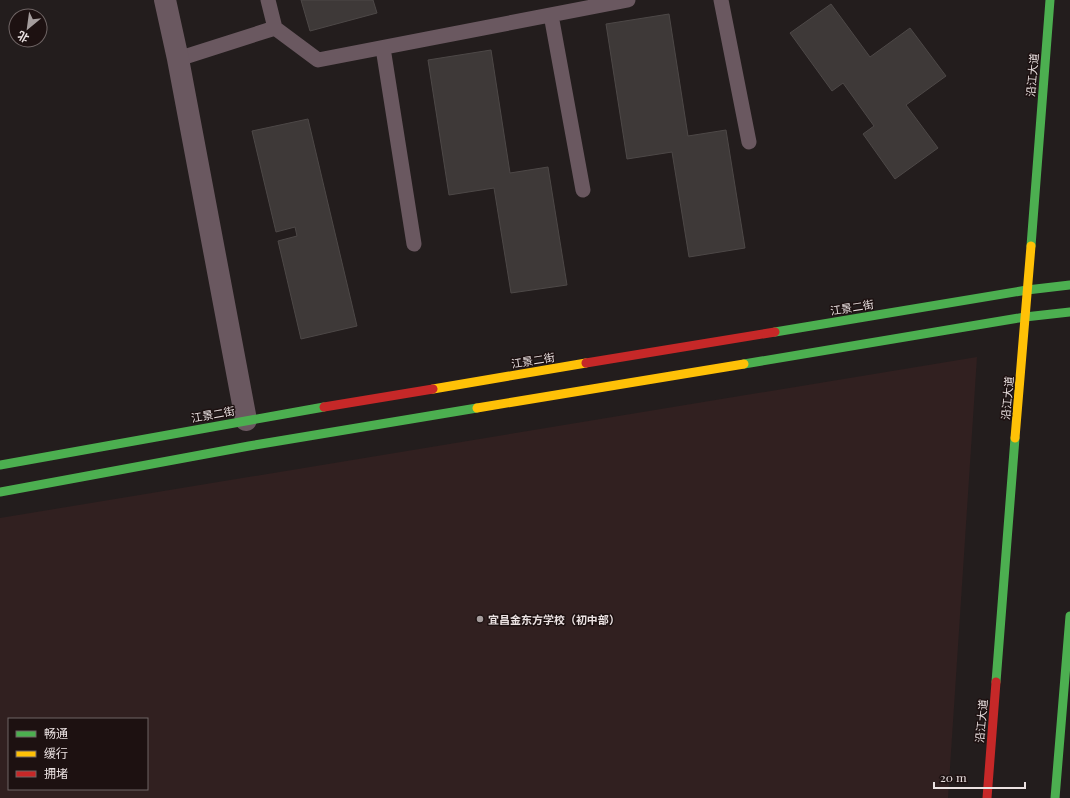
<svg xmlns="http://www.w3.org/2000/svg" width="1070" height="798" viewBox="0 0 1070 798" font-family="'Playfair Display','Noto Sans SC',serif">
<rect width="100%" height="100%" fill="#231d1d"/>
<!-- built -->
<path fill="#312020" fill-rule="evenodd" d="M977 357 948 798H0V518ZM9 719H147V789H9Z"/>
<!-- building -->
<path fill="#3e3938" stroke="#4d4847" d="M301 0H373L377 13 310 31Z
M831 4 870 57 910 28 946 76 906 105 938 148 895 179 863 134 874 126 843 83 832 91 790 33Z
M669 14 688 136 726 130 745 248 689 257 672 152 627 159 606 24Z
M491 50 510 173 548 167 567 285 511 293 494 188 449 195 428 60Z
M308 119 357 326 301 339 278 241 297 236 295 227 276 232 252 131Z"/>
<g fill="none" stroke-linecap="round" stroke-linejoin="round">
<!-- lane -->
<path stroke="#6a5860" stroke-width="15" d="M268 0 275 28 318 60 628 0
M721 0 749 142
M551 15 583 190
M383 48 414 244
M178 59 275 28"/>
<!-- street -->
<path stroke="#6a5860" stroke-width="22" d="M165 0 178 59 246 420"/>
<!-- fast -->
<path stroke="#4caf50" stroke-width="9" d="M1031 246 1050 0
M775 332 1027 290 1070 285
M744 364 1025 317 1070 312
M0 465 324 407
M0 492 249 446 477 408
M996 682 1015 438
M1055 798 1070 616"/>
<!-- slow -->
<path stroke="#ffc107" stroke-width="9" d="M433 389 586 363
M477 408 744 364
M1015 438 1031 246"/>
<!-- jam -->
<path stroke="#c62828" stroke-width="9" d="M586 363 775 332
M324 407 433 389
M987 798 996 682"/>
</g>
<!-- markers -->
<circle fill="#a59d9d" stroke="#1d1111" stroke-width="1.5" cx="480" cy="619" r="4"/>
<g text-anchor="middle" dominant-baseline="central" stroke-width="3" stroke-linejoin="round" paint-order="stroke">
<!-- street labels -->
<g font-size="11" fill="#ebe2e2" stroke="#1d1111">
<text transform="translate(1032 75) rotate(-85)">沿江大道</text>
<text transform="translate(852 307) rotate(-9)">江景二街</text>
<text transform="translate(533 360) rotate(-9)">江景二街</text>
<text transform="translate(1007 398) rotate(-85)">沿江大道</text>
<text transform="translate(213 414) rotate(-10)">江景二街</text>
<text transform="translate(981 721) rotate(-85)">沿江大道</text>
</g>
<!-- poi labels -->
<g font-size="11" font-weight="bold" fill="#ebe2e2" stroke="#1d1111" text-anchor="start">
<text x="488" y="619">宜昌金东方学校（初中部）</text>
</g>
</g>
<!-- legend -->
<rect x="8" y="718" width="140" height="72" fill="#1d1111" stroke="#6f6565"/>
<rect x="16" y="731" width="20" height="6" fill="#4caf50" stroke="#6f6565"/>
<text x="44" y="738" font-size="12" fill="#ebe2e2">畅通</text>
<rect x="16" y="751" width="20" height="6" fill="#ffc107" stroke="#6f6565"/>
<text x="44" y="758" font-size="12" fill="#ebe2e2">缓行</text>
<rect x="16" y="771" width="20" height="6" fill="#c62828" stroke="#6f6565"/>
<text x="44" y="778" font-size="12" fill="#ebe2e2">拥堵</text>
<!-- north arrow -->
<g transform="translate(28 28) rotate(209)"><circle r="19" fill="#1d1111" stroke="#6f6565"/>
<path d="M0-3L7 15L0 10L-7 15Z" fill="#a59d9d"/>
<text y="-6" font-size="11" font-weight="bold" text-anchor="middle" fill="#ebe2e2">北</text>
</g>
<!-- scale -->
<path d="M934 782v6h91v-6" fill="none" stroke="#ebe2e2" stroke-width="2"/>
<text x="940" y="782" font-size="12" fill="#ebe2e2" stroke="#1d1111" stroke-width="3" paint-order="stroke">20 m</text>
</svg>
